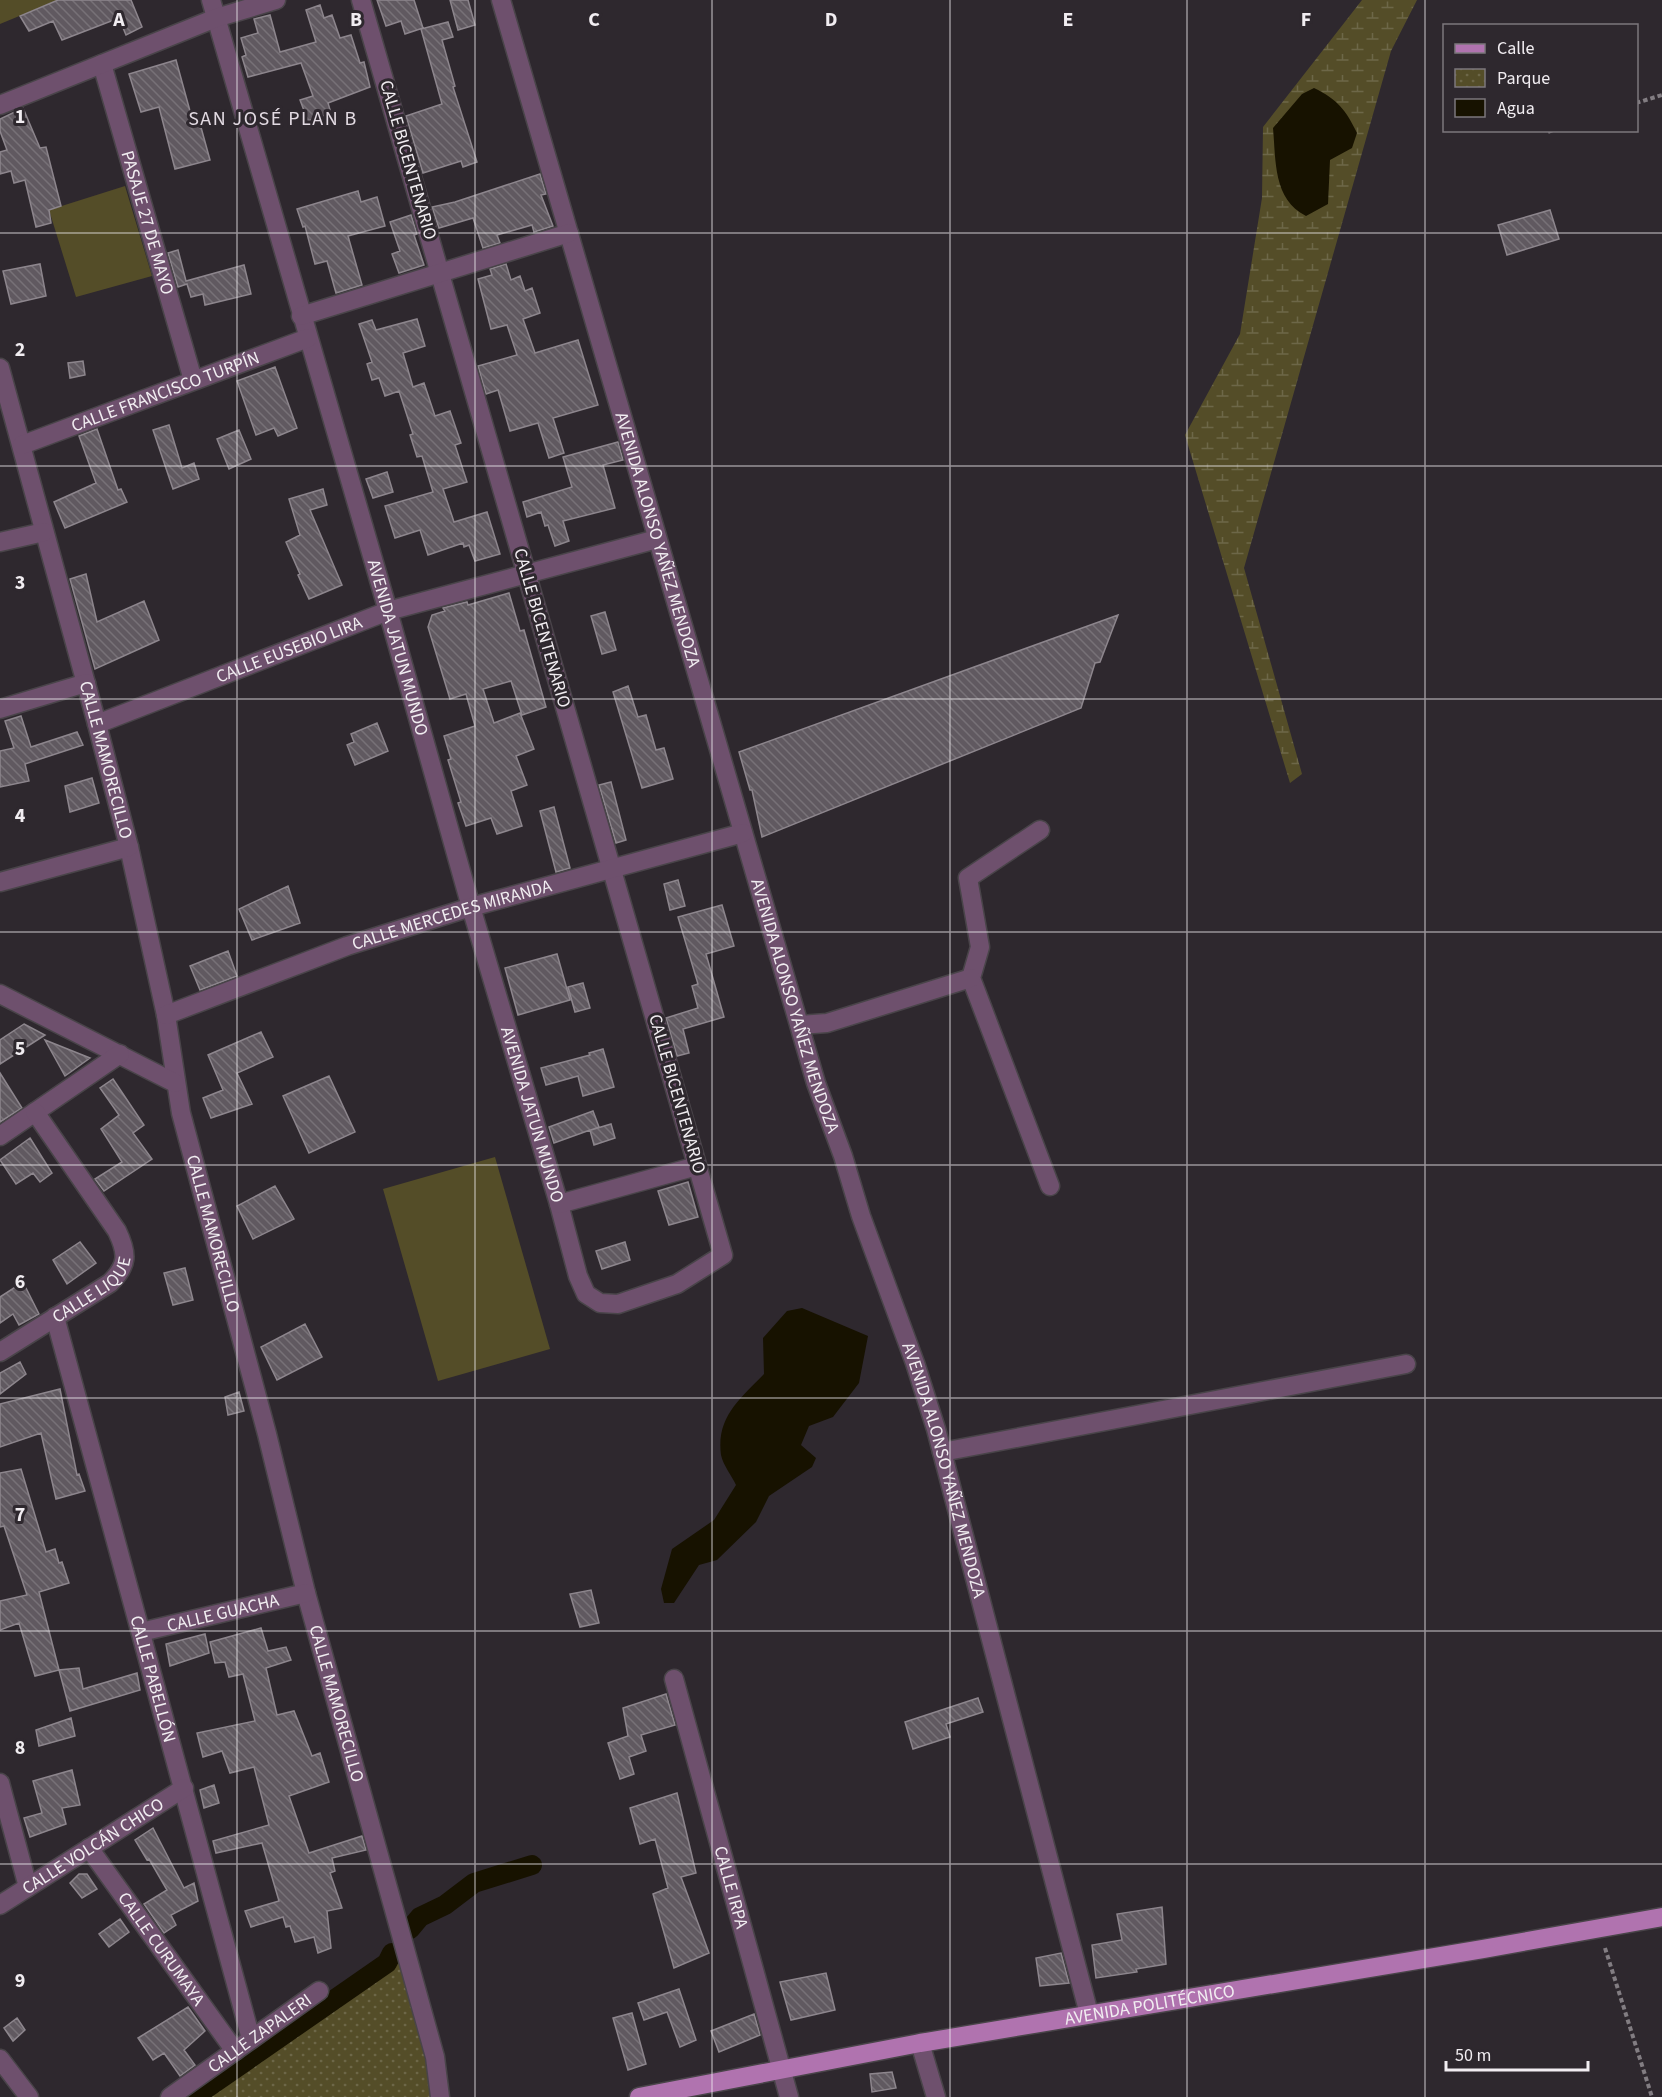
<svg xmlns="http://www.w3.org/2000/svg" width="1662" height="2097" viewBox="0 0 1662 2097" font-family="'Source Sans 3',sans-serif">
<defs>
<pattern id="wetland-marsh" width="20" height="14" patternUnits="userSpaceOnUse" patternTransform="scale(1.5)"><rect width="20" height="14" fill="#544d28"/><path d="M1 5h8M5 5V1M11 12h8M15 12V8" fill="none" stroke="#6d6748"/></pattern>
<pattern id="park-dots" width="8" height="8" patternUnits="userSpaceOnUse" patternTransform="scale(1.5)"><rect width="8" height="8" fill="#544d28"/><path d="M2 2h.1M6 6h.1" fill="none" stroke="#6d6748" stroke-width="1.8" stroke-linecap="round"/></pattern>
<pattern id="building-back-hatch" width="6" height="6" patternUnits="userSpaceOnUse" patternTransform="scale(1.5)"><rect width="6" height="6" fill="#605960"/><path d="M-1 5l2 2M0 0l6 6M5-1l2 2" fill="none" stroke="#777177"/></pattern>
</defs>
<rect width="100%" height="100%" fill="#2e282e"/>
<!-- grass -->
<path fill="#544d28" d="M0 0H58L0 24Z
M125 186 152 276 76 297 49 210Z
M495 1157 550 1349 438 1381 383 1189Z"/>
<!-- wetland -->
<path fill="url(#wetland-marsh)" d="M1362 0H1417L1391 51 1244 568 1302 774 1290 783 1185 435 1240 334 1262 198 1263 127Z"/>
<!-- park -->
<path fill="url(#park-dots)" d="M400 1962 435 2097H198L274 2045Z"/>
<!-- water -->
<path fill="#171200" d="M1314 88C1337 99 1346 110 1357 133L1352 148 1330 160 1328 204 1306 216C1273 199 1276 161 1273 128L1302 94Z
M802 1308 868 1336 859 1383 833 1417 809 1426 801 1445 816 1458 812 1467 769 1496 756 1522 717 1560 699 1565 674 1603H664L661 1589 672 1549 714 1520 736 1485C732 1476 723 1465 721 1455 716 1417 740 1399 764 1374L763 1338 787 1311Z"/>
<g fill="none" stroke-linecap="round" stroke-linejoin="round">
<!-- canal -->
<path stroke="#171200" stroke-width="20" d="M410 1929 420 1917 445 1905 474 1883 532 1865
M194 2097 387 1963 392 1953"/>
</g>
<!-- building -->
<path fill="url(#building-back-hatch)" stroke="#8d868d" stroke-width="1.5" d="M58 0H131L142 27 126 35 119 18 62 40 53 21 29 31 20 16Z
M377 0H414L423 28 405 34 401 21 386 26Z
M450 0H468L475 25 458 30Z
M320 5 324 18 332 15 340 38 351 35 360 63 364 62 370 87 328 103 331 113 308 121 300 100 313 96 301 63 248 77 242 57 246 55 241 38 258 33 254 19 270 15 280 52 316 42 306 10Z
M448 22 453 37 442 40 455 86 453 87 477 162 463 167 461 161 423 173 406 116 442 104 421 29Z
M176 60 193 122 199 120 210 160 175 169 159 107 141 112 129 74Z
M23 108 40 148 46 147 61 206 49 210 51 223 36 227 25 180 14 183 11 171 0 174V152L7 150 0 131V119Z
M540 174 546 194 541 195 553 226 534 232 532 225 497 235 500 243 483 248 473 218 439 228 432 207 455 202Z
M358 191 361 202 377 197 385 226 348 236 362 285 336 293 327 261 315 264 305 226 303 227 297 209Z
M1550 210 1559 239 1507 255 1498 225Z
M411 215 417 234 414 235 424 265 399 273 392 254 400 251 390 222Z
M178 250 186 281 244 265 251 294 205 305 203 294 191 297 187 284 178 287 168 253Z
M40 264 46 296 11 304 3 271Z
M506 264 511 280 520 276 525 291 532 288 540 313 523 319 535 353 578 340 598 405 553 418 564 453 549 458 538 423 510 431 498 390 486 394 478 366 517 355 507 325 491 329 478 279 492 275 490 269Z
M417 319 425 346 403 353 413 387 424 383 435 416 450 411 461 443 455 445 467 482 443 489 454 522 487 512 500 554 475 561 469 545 464 547 463 543 428 555 420 530 395 538 385 506 433 492 422 456 417 457 410 435 413 434 399 391 385 396 379 378 372 380 367 364 372 362 359 324 372 320 376 330Z
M83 361 85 375 70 378 68 363Z
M275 367 297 428 278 436 274 428 256 435 237 381Z
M169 425 182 468 194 463 199 479 173 489 153 430Z
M97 429 118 490 121 489 127 502 65 528 54 502 96 483 79 436Z
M239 430 251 459 229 469 217 439Z
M618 442 623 460 603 465 615 508 563 521 569 541 555 546 548 525 545 526 541 512 527 517 523 502 572 487 563 457Z
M387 472 393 492 373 498 366 479Z
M323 489 327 505 310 510 342 585 309 599 298 575 300 574 286 542 300 535 289 499Z
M86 574 97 622 144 601 159 640 95 669 70 579Z
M509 593 520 631 524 630 546 707 522 715 511 681 483 689 494 723 520 713 534 749 516 756 527 785 511 791 522 826 497 834 491 818 466 826 458 803 461 802 448 760 451 759 444 736 475 726 466 694 450 699 428 627 432 615 445 611 443 608 467 602 468 605Z
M605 612 616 650 602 654 591 616Z
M1118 615 1100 662 1095 663 1081 708 762 837 752 790H750L739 752Z
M628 686 638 717 646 715 656 750 664 748 673 779 642 788 613 692Z
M21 716 31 747 77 732 83 745 25 764 29 781 0 787V751L14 748 5 721Z
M377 723 388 751 355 765 347 745 354 742 351 734Z
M92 778 99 803 70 812 65 786Z
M611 782 626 840 616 843 599 785Z
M554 807 570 868 556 872 540 811Z
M678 880 685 906 670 910 664 884Z
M288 886 300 923 252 940 239 909Z
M722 905 734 946 706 954 724 1017 683 1029 689 1053 677 1056 666 1018 698 1008 692 986 698 984 678 917Z
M228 951 237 976 200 990 190 966Z
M557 954 570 1000 518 1015 505 968Z
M583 983 590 1008 575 1012 568 987Z
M24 1024 45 1035 0 1064V1040Z
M261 1032 273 1057 237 1073 252 1104 211 1118 203 1098 223 1090 208 1055Z
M45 1040 90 1058 65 1076Z
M603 1049 614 1087 583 1096 578 1076 546 1085 541 1068 590 1055 589 1053Z
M0 1073 22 1108 0 1122Z
M329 1076 355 1132 309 1153 283 1096Z
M113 1079 144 1125 133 1133 152 1159 104 1191 95 1179 122 1162 101 1129 119 1115 100 1088Z
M593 1111 599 1127 591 1130 611 1124 615 1138 594 1145 590 1130 554 1143 549 1127Z
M30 1138 52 1173 40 1182 33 1173 16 1184 0 1160Z
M688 1182 698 1217 669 1225 658 1191Z
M275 1186 294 1219 253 1239 237 1206Z
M80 1242 96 1263 67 1284 53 1260Z
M625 1242 630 1260 602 1269 596 1251Z
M185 1268 193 1300 173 1305 164 1273Z
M23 1282 39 1314 19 1325 13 1314 0 1323V1297Z
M305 1324 322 1357 277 1380 261 1347Z
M20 1362 26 1374 0 1394V1373Z
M60 1389 77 1475 79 1474 85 1491 56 1499 41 1433 0 1447V1404Z
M239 1392 244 1411 228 1415 225 1397Z
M21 1469 46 1552 55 1549 59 1563 62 1562 69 1583 39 1592 59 1670 35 1676 19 1623 0 1630V1601L27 1595 4 1526 0 1527V1473Z
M591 1590 599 1623 580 1627 570 1594Z
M261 1628 268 1651 286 1647 291 1660 266 1668 277 1715 294 1711 312 1756 320 1753 329 1782 289 1796 309 1853 362 1836 366 1850 332 1858 335 1871 330 1873 342 1908 327 1911 331 1948 318 1953 314 1937 295 1942 290 1926 286 1927 283 1917 251 1927 245 1911 279 1901 262 1843 216 1853 213 1841 269 1825 254 1767 230 1773 222 1751 203 1757 197 1733 255 1721 243 1674 229 1677 225 1662 215 1663 210 1642Z
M205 1634 209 1653 170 1666 166 1644Z
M79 1668 83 1689 137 1673 140 1690 70 1711 59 1670Z
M666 1694 675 1725 641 1735 646 1751 629 1757 634 1774 620 1779 608 1743 628 1736 623 1708Z
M978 1698 983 1712 946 1724 950 1737 913 1749 905 1722Z
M71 1718 75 1736 39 1746 36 1730Z
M72 1770 80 1805 62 1808 66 1824 30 1837 24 1818 42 1813 33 1781Z
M214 1785 219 1803 204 1808 200 1790Z
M677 1793 696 1873 681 1877 709 1953 674 1968 653 1894 668 1888 655 1839 640 1844 630 1808Z
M153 1828 184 1888 194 1883 198 1901 171 1915 176 1925 164 1933 144 1904 167 1890 149 1859 147 1860 135 1840Z
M79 1874H87L97 1889 82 1898 70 1883Z
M1162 1907 1166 1964 1136 1969 1137 1972 1096 1978 1092 1945 1122 1940 1117 1914Z
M120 1919 129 1932 109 1947 99 1934Z
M1061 1953 1069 1983 1040 1986 1036 1958Z
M826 1973 835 2010 791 2020 780 1982Z
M679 1989 696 2040 680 2047 667 2012 644 2020 638 2003Z
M188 2007 205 2031 184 2050 195 2065 180 2076 164 2053 153 2060 138 2038Z
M632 2013 646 2064 628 2070 613 2018Z
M754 2014 760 2035 719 2052 711 2031Z
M17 2018 25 2030 13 2041 4 2028Z
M892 2072 896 2088 872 2092 870 2074Z"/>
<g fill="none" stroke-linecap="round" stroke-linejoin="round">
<defs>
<g id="minor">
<path id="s1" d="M211 0 388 611 471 907 559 1204 578 1276 586 1294 600 1303 618 1304 677 1284 723 1255 361 0"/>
<path id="s2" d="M501 0 816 1083 843 1156 861 1216 915 1363 936 1429 1089 2014"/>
<path id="s3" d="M102 64 193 380"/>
<path d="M0 105 216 18 276 0"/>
<path d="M301 316 569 233"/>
<path id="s4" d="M0 368 97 724 129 847 166 1015 181 1113 267 1434 306 1593 435 2057 440 2097"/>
<path id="s5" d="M22 445 308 338"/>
<path d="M0 542 44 532"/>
<path d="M0 709 86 683"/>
<path id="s6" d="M97 724 388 611 657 539"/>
<path d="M1040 830 968 878 980 947 971 978 1050 1186"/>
<path d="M0 882 129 847"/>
<path d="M0 994 175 1083"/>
<path id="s7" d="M166 1015 347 946 471 907 743 833"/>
<path d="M800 1025 827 1023 971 978"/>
<path d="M0 1136 120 1054"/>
<path d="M559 1204 697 1166"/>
<path id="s8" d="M55 1317 251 2039"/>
<path id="s9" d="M0 1352 110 1283C128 1265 128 1254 117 1231L35 1112"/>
<path d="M942 1452 1406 1364"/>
<path id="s10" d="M141 1632 306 1593"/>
<path id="s11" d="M674 1679 789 2097"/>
<path d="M0 1783 28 1887"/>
<path id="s12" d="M89 1848 235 2051"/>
<path id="s13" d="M0 1905 184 1788"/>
<path d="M920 2043 936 2097"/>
<path d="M0 2059 29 2097"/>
<path id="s14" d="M170 2097 319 1991"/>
</g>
<g id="major">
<path id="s15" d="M639 2097 920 2043 1483 1949 1662 1917"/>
</g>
</defs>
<!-- minor casing -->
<use href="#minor" stroke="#494449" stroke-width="21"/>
<!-- major casing -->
<use href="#major" stroke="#494449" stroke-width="21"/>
<!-- path -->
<path stroke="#827d82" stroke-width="4" stroke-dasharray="4.5 3" stroke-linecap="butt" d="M1636 103 1662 95
M1548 132 1553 130
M1605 1948 1652 2097"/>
<!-- minor -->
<use href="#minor" stroke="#6e506d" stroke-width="18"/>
<!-- major -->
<use href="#major" stroke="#b073af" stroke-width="18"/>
</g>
<!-- grid -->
<path fill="none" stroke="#f1edf1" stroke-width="1.5" stroke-opacity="0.55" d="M237 0V2097M475 0V2097M712 0V2097M950 0V2097M1187 0V2097M1425 0V2097M0 233H1662M0 466H1662M0 699H1662M0 932H1662M0 1165H1662M0 1398H1662M0 1631H1662M0 1864H1662"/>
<g text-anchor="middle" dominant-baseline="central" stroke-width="6" stroke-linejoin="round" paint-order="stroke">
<!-- street labels -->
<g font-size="18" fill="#f1edf1" stroke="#2e282e">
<text transform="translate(408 160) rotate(74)">CALLE BICENTENARIO</text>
<text stroke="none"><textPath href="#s3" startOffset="165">PASAJE 27 DE MAYO</textPath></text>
<text stroke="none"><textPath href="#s5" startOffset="153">CALLE FRANCISCO TURPÍN</textPath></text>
<text stroke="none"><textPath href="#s2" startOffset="562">AVENIDA ALONSO YAÑEZ MENDOZA</textPath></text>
<text transform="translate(542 628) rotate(74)">CALLE BICENTENARIO</text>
<text stroke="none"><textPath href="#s1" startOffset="674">AVENIDA JATUN MUNDO</textPath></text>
<text stroke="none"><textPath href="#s6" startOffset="206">CALLE EUSEBIO LIRA</textPath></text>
<text stroke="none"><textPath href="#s4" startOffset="406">CALLE MAMORECILLO</textPath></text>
<text stroke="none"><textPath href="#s7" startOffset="303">CALLE MERCEDES MIRANDA</textPath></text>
<text stroke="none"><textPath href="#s2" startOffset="1048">AVENIDA ALONSO YAÑEZ MENDOZA</textPath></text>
<text transform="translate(677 1094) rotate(74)">CALLE BICENTENARIO</text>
<text stroke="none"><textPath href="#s1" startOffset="1160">AVENIDA JATUN MUNDO</textPath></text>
<text stroke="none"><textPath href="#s4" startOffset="892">CALLE MAMORECILLO</textPath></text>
<text stroke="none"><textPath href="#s9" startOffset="112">CALLE LIQUE</textPath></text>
<text stroke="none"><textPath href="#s2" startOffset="1536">AVENIDA ALONSO YAÑEZ MENDOZA</textPath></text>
<text stroke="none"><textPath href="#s10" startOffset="84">CALLE GUACHA</textPath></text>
<text stroke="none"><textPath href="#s8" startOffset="375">CALLE PABELLÓN</textPath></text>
<text stroke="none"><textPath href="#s4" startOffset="1378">CALLE MAMORECILLO</textPath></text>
<text stroke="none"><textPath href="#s13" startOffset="110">CALLE VOLCÁN CHICO</textPath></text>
<text stroke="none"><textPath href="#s11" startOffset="216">CALLE IRPA</textPath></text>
<text stroke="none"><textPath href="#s12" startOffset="124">CALLE CURUMAYA</textPath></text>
<text stroke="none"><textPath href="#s15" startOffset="519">AVENIDA POLITÉCNICO</textPath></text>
<text stroke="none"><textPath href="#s14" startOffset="110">CALLE ZAPALERI</textPath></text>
</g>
<!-- neighbourhood labels -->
<g font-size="20" letter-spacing="1.5" fill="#e2dae2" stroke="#2e282e">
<text x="273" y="119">SAN JOSÉ PLAN B</text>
</g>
</g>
<g font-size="20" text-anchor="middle" font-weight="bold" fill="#f1edf1" stroke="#2e282e" stroke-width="6" stroke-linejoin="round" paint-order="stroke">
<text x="119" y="26">A</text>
<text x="356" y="26">B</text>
<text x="594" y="26">C</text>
<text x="831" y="26">D</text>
<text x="1068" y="26">E</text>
<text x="1306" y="26">F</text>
<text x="20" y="123">1</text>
<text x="20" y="356">2</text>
<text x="20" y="589">3</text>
<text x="20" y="822">4</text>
<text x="20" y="1055">5</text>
<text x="20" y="1288">6</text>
<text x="20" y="1521">7</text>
<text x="20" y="1754">8</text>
<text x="20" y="1987">9</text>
</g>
<!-- legend -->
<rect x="1443" y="24" width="195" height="108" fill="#2e282e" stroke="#7c777c" stroke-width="1.5"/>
<rect x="1455" y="44" width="30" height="9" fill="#b073af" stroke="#7c777c" stroke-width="1.5"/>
<text x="1497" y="54" font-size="18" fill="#f1edf1">Calle</text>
<rect x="1455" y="69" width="30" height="18" fill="url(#park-dots)" stroke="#7c777c" stroke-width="1.5"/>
<text x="1497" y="84" font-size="18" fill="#f1edf1">Parque</text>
<rect x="1455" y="99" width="30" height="18" fill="#171200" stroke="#7c777c" stroke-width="1.5"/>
<text x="1497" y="114" font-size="18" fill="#f1edf1">Agua</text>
<!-- scale -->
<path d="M1446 2061v9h142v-9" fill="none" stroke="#f1edf1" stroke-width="3"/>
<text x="1455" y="2061" font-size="18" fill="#f1edf1" stroke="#2e282e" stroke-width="4.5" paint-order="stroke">50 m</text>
</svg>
